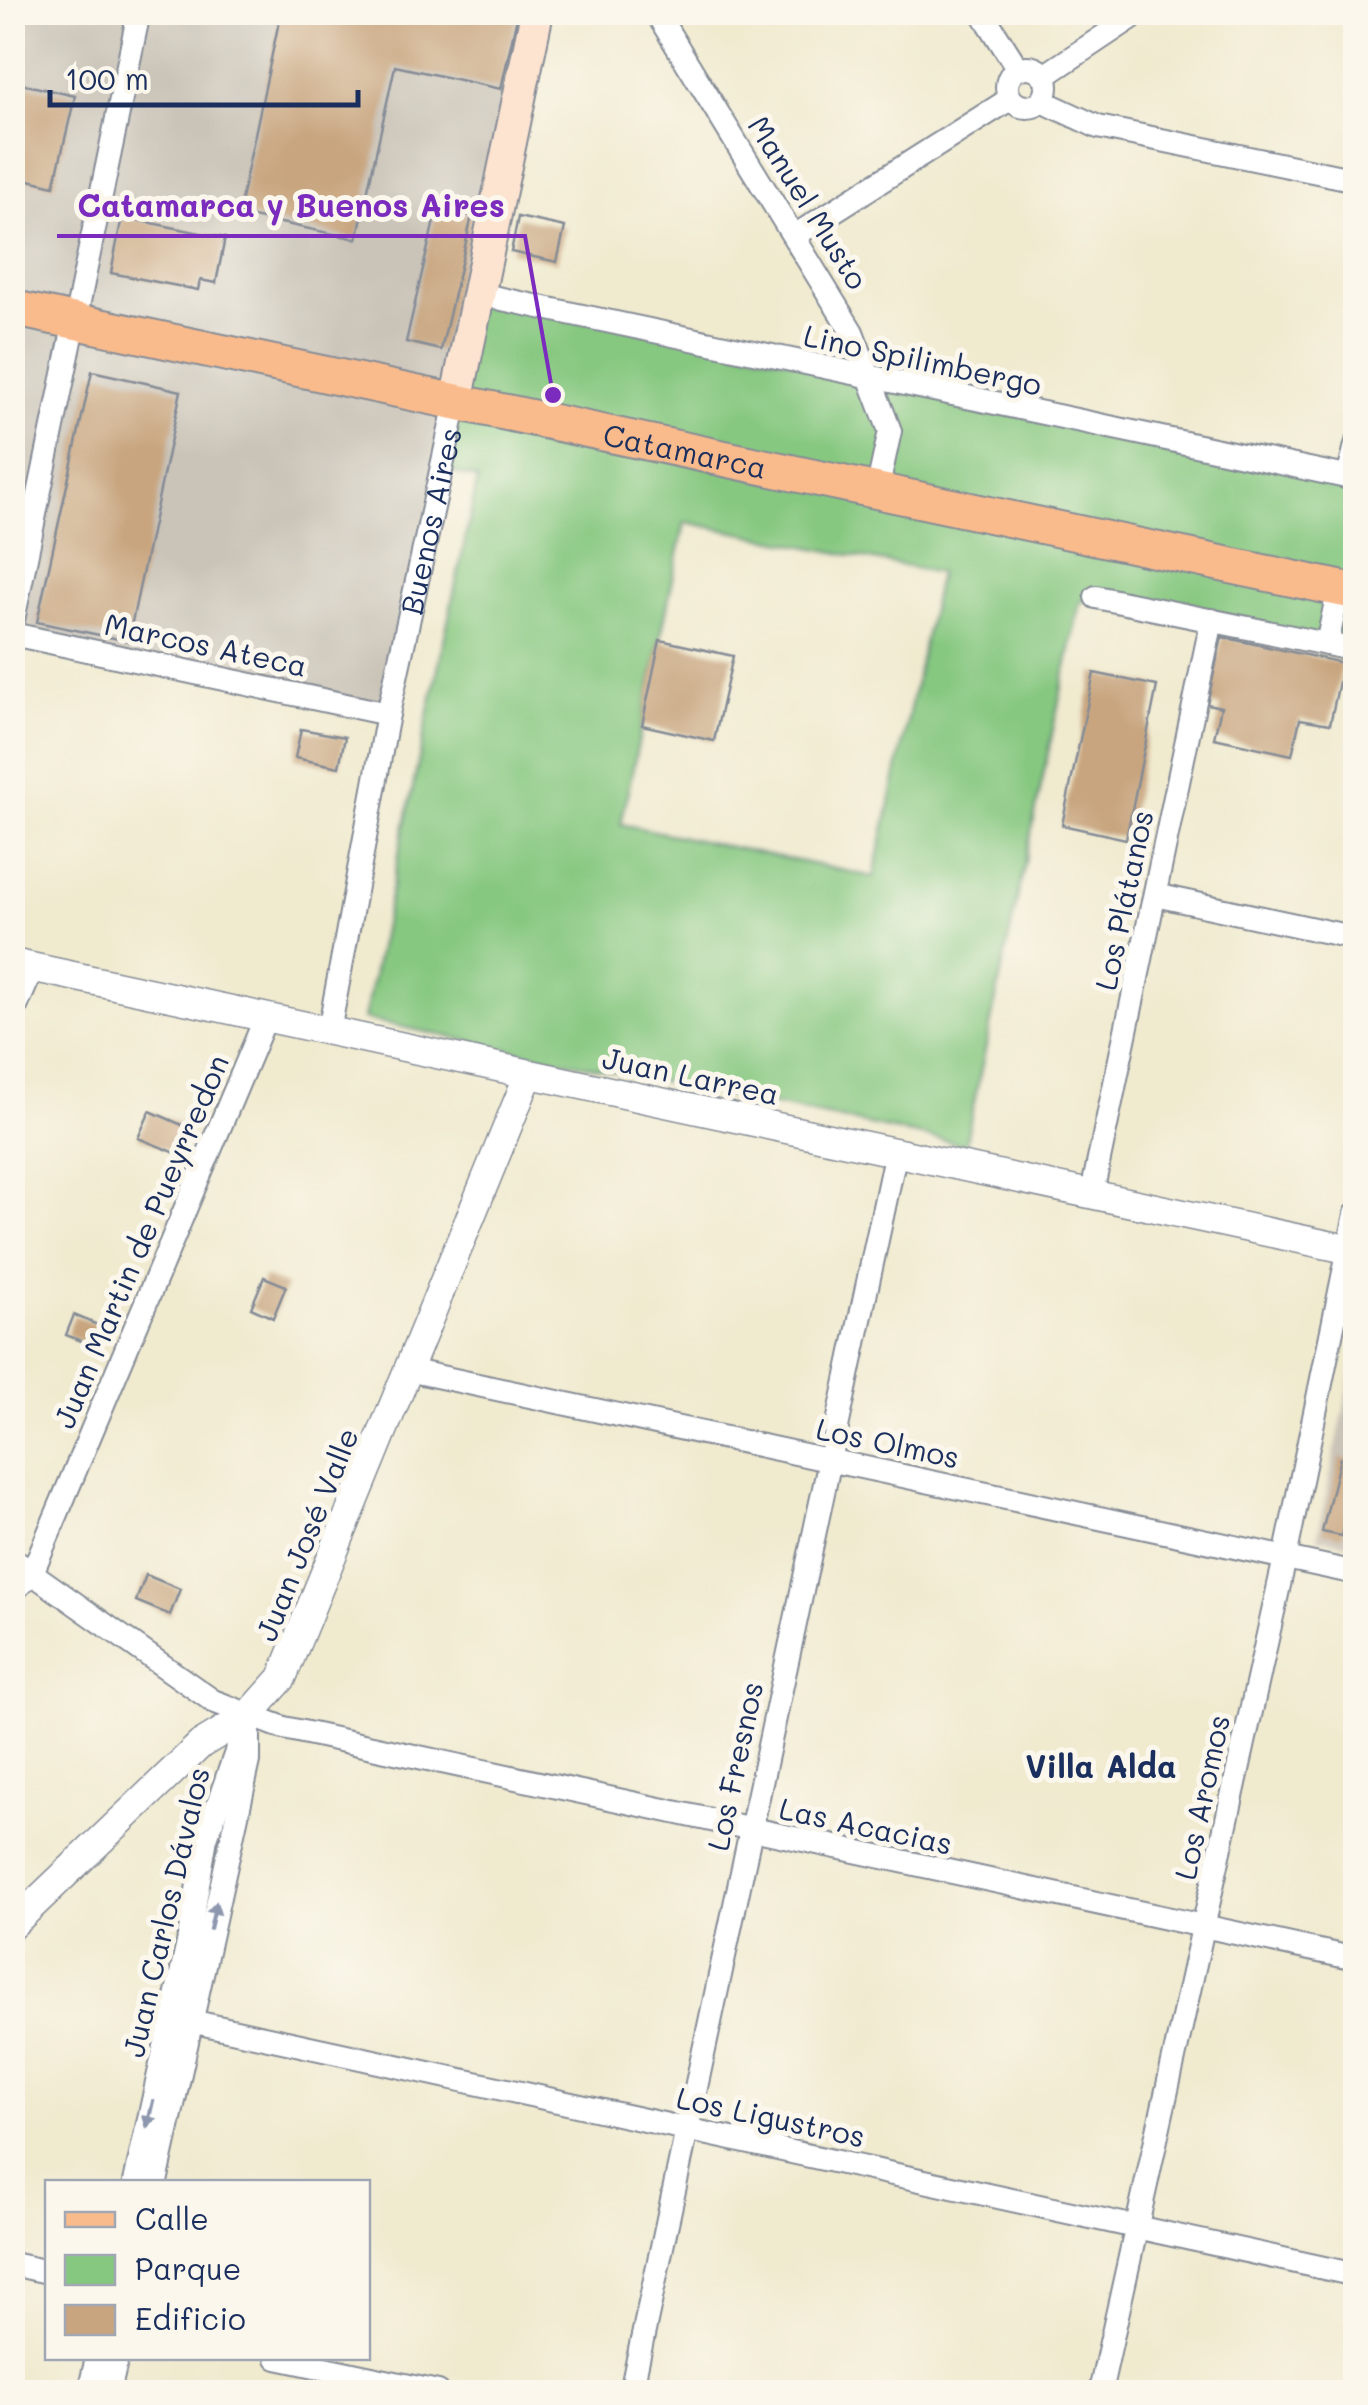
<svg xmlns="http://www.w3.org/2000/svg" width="1368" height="2405" viewBox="0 0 1368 2405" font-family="Mali,sans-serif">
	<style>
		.industrial { fill: #c9c3b8 }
		.green { fill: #86c880; stroke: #507c6f; stroke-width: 2.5; fill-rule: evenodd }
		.building { fill: #c8a57f }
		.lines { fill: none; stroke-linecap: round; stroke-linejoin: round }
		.minor-casing { stroke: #868c96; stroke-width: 26 }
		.tertiary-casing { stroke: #868c96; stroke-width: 31 }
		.secondary-casing { stroke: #868c96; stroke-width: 36 }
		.primary-casing { stroke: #868c96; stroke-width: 39 }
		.minor { stroke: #fff; stroke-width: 22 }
		.tertiary { stroke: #fff; stroke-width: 28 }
		.secondary { stroke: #fde4d1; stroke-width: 32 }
		.primary { stroke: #fabb8c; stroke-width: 35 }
		.oneway { fill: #8d97ae }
		.labels { text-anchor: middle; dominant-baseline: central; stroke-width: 10; stroke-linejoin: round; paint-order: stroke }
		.street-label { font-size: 30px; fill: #1b2f5e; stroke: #fbf7ec }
		.neighbourhood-label { font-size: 32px; font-weight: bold; fill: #1b2f5e; stroke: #fbf7ec }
		.leader { fill: none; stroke: #7b2cbf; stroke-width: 4 }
		.callout-dot { fill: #7b2cbf; stroke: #fbf7ec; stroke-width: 4 }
		.callout-label { font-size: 32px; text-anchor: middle; font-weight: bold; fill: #7b2cbf; stroke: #fbf7ec; stroke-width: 10; stroke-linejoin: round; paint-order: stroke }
	</style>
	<rect width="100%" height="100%" fill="#fbf7ec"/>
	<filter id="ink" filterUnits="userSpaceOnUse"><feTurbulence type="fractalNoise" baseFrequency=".01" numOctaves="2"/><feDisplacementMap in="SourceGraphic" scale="20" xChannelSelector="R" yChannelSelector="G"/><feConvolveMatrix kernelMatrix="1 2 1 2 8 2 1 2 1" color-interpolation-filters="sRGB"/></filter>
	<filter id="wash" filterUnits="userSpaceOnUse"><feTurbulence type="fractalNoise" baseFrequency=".0048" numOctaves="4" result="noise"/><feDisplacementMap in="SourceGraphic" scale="40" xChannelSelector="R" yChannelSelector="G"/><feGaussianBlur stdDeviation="2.25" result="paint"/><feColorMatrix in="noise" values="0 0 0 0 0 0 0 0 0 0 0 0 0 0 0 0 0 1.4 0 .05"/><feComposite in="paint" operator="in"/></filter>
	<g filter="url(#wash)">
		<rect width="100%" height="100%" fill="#f0eacf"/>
		<!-- industrial -->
		<g class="industrial">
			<polygon points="13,13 537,13 388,714 13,634"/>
			<polygon points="1355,1356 1355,1546 1317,1538"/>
		</g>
		<!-- green -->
		<path class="green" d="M478,294L1355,479V650L1097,597L1080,602L965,1145L364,1019L478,479L441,469ZM685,522L939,573L874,877L621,824Z"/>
		<g id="blocks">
			<!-- building -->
			<g class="building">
				<polygon points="281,12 518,12 501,89 395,66 357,239 238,214"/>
				<polygon points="13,82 75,96 54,186 12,176"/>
				<polygon points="437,208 472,216 441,350 406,342"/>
				<polygon points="122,217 225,238 216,283 200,280 198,290 111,273"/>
				<polygon points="518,217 565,227 557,262 511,252"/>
				<polygon points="92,371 181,391 128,641 37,622"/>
				<polygon points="1222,637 1343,663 1330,724 1300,719 1292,755 1214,738 1221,707 1207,704"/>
				<polygon points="660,640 733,656 714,741 642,725"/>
				<polygon points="1094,673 1157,686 1126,839 1062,825"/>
				<polygon points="301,729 345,737 339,767 295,758"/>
				<polygon points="150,1111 189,1128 178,1154 138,1138"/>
				<polygon points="264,1277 286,1286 273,1318 251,1308"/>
				<polygon points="74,1315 102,1327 94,1346 66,1335"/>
				<polygon points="1340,1458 1356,1462 1356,1501 1351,1500 1342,1536 1322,1532"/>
				<polygon points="146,1575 180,1589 170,1615 136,1601"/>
			</g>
		</g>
	</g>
	<g filter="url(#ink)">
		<use href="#blocks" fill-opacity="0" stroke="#868c96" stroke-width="2.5"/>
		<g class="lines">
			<!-- minor casing -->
			<g class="minor-casing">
				<g id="minor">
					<polyline points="656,12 852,332 890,431 877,491"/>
					<polyline points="982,12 1018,69"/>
					<circle cx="1027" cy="87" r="20"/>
					<polyline points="1044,76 1140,12"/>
					<polyline points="1042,101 1098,127 1356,180"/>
					<polyline points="796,235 1010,99"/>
					<polyline points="478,294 1356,479"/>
					<polyline points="1348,478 1356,445"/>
					<polyline points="1096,597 1356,650"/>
					<polyline points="12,625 139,12"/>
					<polyline points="12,634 388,714"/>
					<polyline points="1327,644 1339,588"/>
					<polyline points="1155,895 1356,938"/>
					<polyline points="12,1016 33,968"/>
					<path id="s1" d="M329,1031L388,714L456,402"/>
					<polyline points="1092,1193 1212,620"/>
					<polyline points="408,1370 1356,1573"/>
					<polyline points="12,1559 213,1701 284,1728 1356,1959"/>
					<polyline points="12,1592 32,1573 266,1017"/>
					<polyline points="172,2017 1356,2275"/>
					<polyline points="135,2182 188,1943 206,1838 249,1715"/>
					<polyline points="156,2182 249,1761 249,1728"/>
					<polyline points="12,2264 48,2272"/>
					<polyline points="277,2358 438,2392"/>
					<polyline points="89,2392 97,2358"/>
					<polyline points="109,2392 117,2358"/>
					<polyline points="631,2392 896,1151"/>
					<polyline points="1100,2392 1285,1558 1356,1214"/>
				</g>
			</g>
			<!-- tertiary casing -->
			<g class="tertiary-casing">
				<g id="tertiary">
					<polyline points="12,963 1356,1251"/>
					<polyline points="12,1925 201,1744 249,1715 282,1678 529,1074"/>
				</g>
			</g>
			<!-- secondary casing -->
			<g class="secondary-casing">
				<polyline id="secondary" points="456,402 537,12"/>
			</g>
			<!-- primary casing -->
			<g class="primary-casing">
				<g id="primary">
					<path id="s2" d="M12,308L1356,592"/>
				</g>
			</g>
			<!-- minor -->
			<use href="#minor" class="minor"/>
			<!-- tertiary -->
			<use href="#tertiary" class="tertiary"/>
			<!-- secondary -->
			<use href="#secondary" class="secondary"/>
			<!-- primary -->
			<use href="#primary" class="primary"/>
		</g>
		<!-- one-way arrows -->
		<defs><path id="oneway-solid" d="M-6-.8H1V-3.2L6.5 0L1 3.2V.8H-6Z" transform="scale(2.5)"/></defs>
		<g class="oneway">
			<use href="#oneway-solid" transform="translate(213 1916) rotate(-77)"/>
			<use href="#oneway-solid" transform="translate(150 2114) rotate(103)"/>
		</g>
	</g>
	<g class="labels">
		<!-- street labels -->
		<g class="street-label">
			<text transform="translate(809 202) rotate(58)">Manuel Musto</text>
			<text transform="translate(923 359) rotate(12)">Lino Spilimbergo</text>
			<text stroke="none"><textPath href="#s2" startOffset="688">Catamarca</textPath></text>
			<text stroke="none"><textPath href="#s1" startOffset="520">Buenos Aires</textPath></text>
			<text transform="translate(206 644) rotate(12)">Marcos Ateca</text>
			<text transform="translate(1123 900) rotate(-78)">Los Plátanos</text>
			<text transform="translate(691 1075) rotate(12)">Juan Larrea</text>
			<text transform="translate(140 1241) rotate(-67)">Juan Martin de Pueyrredon</text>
			<text transform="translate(888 1442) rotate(12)">Los Olmos</text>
			<text transform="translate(306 1534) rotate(-68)">Juan José Valle</text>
			<text transform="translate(734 1766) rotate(-78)">Los Fresnos</text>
			<text transform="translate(1201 1797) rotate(-78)">Los Aromos</text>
			<text transform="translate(866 1825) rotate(12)">Las Acacias</text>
			<text transform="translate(165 1912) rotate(-77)">Juan Carlos Dávalos</text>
			<text transform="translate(771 2116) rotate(12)">Los Ligustros</text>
		</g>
		<!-- neighbourhood labels -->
		<g class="neighbourhood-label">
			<text x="1101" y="1765">Villa Alda</text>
		</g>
	</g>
	<!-- callouts -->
	<path class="leader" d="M553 395L525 236H57"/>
	<circle class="callout-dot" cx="553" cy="395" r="10"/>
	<g class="callout-label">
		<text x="291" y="217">Catamarca y Buenos Aires</text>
	</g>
	<!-- margin -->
	<rect width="1368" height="2405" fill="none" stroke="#fbf7ec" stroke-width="50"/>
	<!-- legend -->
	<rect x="45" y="2180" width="325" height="180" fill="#fbf7ec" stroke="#a1a7b3" stroke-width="2.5"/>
	<rect x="65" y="2212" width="50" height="15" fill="#fabb8c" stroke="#a1a7b3" stroke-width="2.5"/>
	<text x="135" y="2230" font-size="30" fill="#1b2f5e">Calle</text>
	<rect x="65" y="2255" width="50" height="30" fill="#86c880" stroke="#a1a7b3" stroke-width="2.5"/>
	<text x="135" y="2280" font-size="30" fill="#1b2f5e">Parque</text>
	<rect x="65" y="2305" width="50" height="30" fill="#c8a57f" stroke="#a1a7b3" stroke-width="2.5"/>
	<text x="135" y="2330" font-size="30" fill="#1b2f5e">Edificio</text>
	<!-- scale -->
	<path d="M50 90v15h308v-15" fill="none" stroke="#1b2f5e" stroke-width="5"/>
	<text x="65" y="90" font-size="30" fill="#1b2f5e" stroke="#fbf7ec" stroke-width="8" paint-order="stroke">100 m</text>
</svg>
